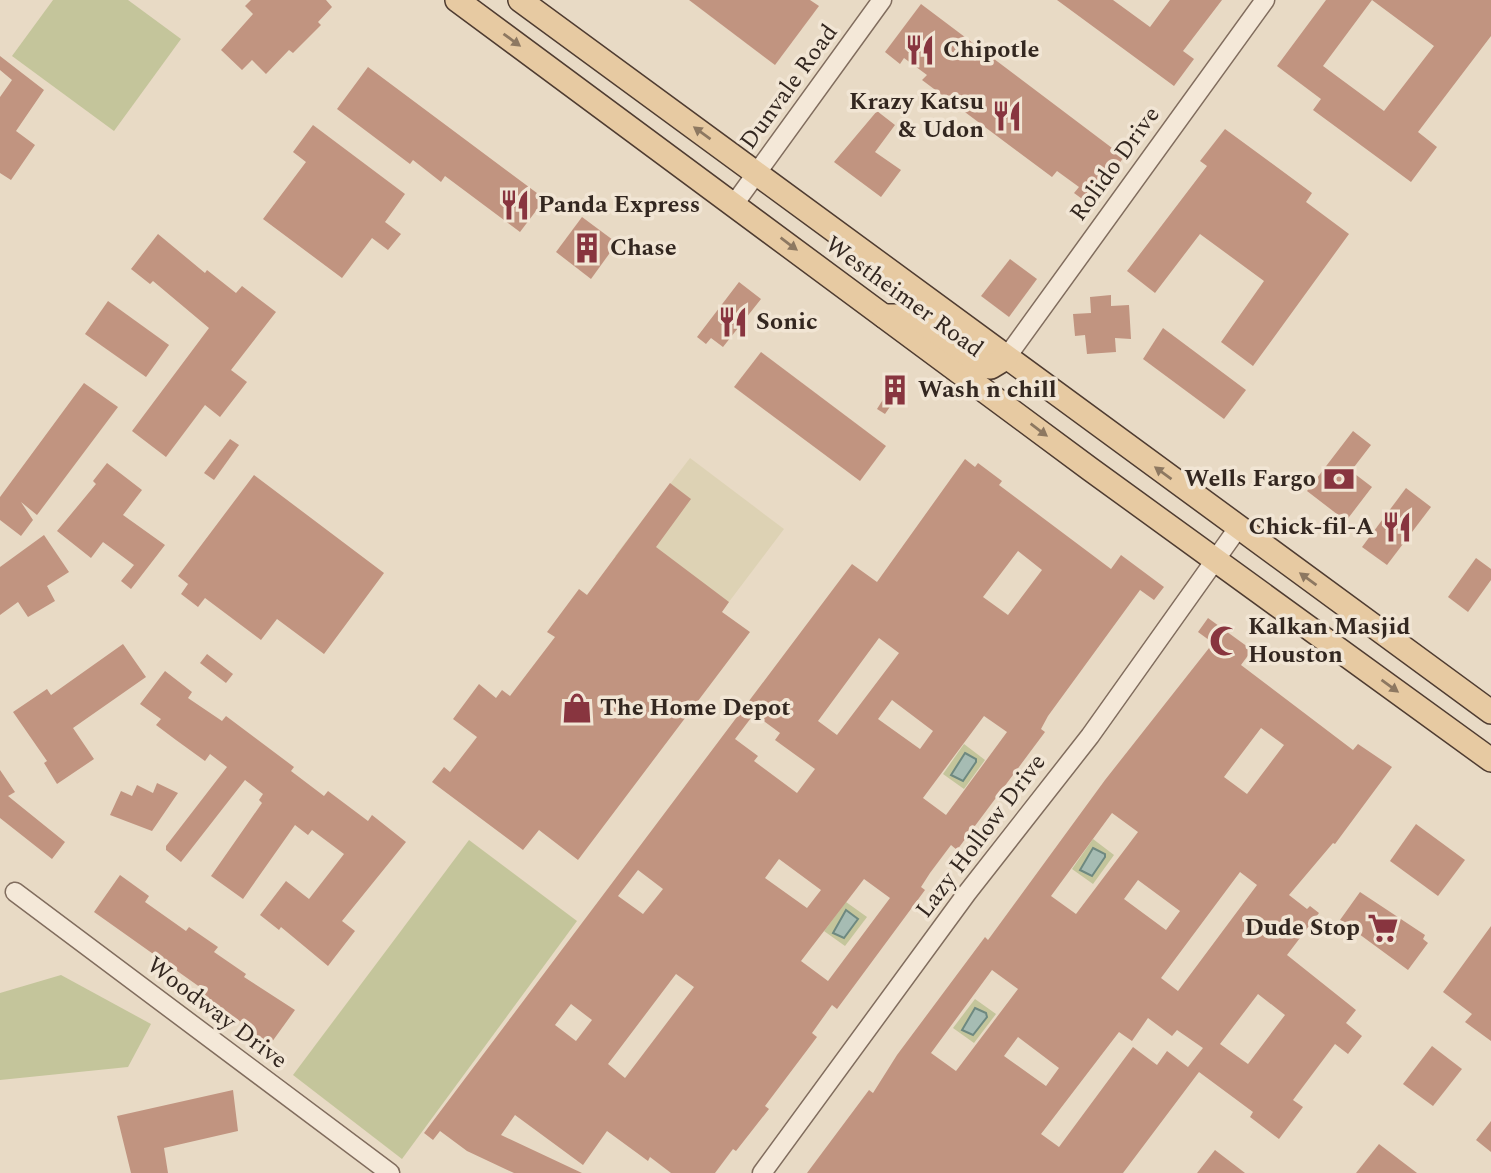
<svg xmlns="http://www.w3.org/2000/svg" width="1491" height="1173" viewBox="0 0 1491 1173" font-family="Spectral,serif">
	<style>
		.farmland { fill: #ddd2b4 }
		.green { fill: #c4c59b }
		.water { fill: #a6bcb3; stroke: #6e8980; stroke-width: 2 }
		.building { fill: #c19480; fill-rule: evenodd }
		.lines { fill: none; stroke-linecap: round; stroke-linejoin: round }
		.minor-casing { stroke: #816d5e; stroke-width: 21 }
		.major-casing { stroke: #4f3c31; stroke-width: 26 }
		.minor { stroke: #f4e8d8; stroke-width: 18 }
		.major { stroke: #e7caa2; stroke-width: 23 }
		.oneway { fill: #8d7861 }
		.labels { text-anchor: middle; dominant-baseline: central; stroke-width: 7; stroke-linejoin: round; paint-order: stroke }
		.poi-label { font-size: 24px; font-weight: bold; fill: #332720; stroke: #f1e5d4; text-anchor: start }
		.street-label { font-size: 24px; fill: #332720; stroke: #f1e5d4 }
	</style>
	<rect width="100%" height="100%" fill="#e8dac5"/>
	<!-- farmland -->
	<polygon class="farmland" points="690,458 784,529 710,627 615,556"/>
	<!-- green -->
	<g class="green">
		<polygon points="53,0 128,0 181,39 114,131 12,56"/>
		<polygon points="964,744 985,760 964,789 943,774"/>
		<polygon points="1093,839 1114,855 1093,884 1072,869"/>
		<polygon points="469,840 577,921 402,1159 293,1075"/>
		<polygon points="846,902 867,917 845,946 824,931"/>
		<polygon points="61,975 151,1024 128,1067 0,1080 0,993"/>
		<polygon points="975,999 996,1014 974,1043 953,1028"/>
	</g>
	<!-- water -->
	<g class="water">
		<polygon points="965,753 976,759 976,762 963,781 951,775"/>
		<polygon points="1093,848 1105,854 1105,857 1092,876 1080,870"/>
		<polygon points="846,910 858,919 844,938 833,933"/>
		<polygon points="975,1008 986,1013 987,1017 973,1035 962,1030"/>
	</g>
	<!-- building -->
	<g class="building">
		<polygon points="251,0 326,0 332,7 318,22 321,25 293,53 289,50 266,74 252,60 242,70 221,50 253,14 245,6"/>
		<polygon points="689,0 810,0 819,6 775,65"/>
		<polygon points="1057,0 1113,0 1150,27 1170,0 1222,0 1183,51 1194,59 1174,86"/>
		<polygon points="1326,0 1372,0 1323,66 1384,111 1434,46 1372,0 1491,0 1491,36 1418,132 1437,147 1411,182 1313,110 1321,99 1277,66"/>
		<polygon points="921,4 1124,157 1089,204 1074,193 1079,187 1057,171 1052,177 922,80 927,75 904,58 900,64 885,52"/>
		<polygon points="0,56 44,90 16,131 35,145 11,180 0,173 0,97 12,80 0,70"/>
		<polygon points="368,67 545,199 520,232 445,176 441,182 413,160 410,164 337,109"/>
		<polygon points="877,111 895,125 875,152 901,170 881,197 834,162"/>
		<polygon points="313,125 405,194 385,222 401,234 388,250 372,238 342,278 263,219 306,162 293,152"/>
		<polygon points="1225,129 1312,193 1306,202 1349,234 1253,366 1221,342 1264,281 1200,234 1155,293 1127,271 1207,166 1200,161"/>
		<polygon points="582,217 617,243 591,279 556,252"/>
		<polygon points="158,234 205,273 207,270 236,293 242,286 276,312 231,370 247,382 220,417 205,405 166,457 132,431 209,328 153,281 150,284 131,269"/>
		<polygon points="1010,259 1037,279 1009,317 981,296"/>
		<polygon points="739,282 761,299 723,347 711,338 706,344 697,337"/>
		<polygon points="1111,295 1111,306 1129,305 1131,339 1115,338 1116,352 1087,354 1085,335 1075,336 1073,314 1091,313 1090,297"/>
		<polygon points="108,301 169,345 146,377 85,334"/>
		<polygon points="1163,328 1246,390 1224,419 1143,359"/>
		<polygon points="761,352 886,446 860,481 734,387"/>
		<polygon points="894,382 903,388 885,414 877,409"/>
		<polygon points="84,383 118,407 37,515 21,502 33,520 21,536 0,520 0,497"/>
		<polygon points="1353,431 1371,445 1351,471 1372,487 1346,521 1307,491"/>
		<polygon points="230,439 239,445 214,480 204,473"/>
		<path d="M965,459L975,467L978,463L1002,481L999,485L1111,569L1121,555L1164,587L1154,600L1140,590L1048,716L1041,729L1045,732L957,850L951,845L930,873L921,887L925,890L837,1009L832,1005L812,1033L817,1037L765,1106L769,1109L736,1151L733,1149L715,1173H671L650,1157L648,1161L607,1131L583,1165L515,1115L501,1135L582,1173H514L467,1151L440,1131L433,1140L424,1133L852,564L877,582ZM1018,551L1042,570L1008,615L983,597ZM879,638L899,653L837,735L818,721ZM892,700L933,731L920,749L878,719ZM754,714L780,733L775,740L815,769L797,793L754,761L758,756L735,739ZM984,716L1007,732L946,815L923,798ZM779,859L821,890L807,908L765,878ZM638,870L663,889L643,914L618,896ZM864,879L890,898L828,981L801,961ZM676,974L694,987L625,1078L608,1064ZM571,1004L592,1020L576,1041L555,1025Z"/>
		<polygon points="107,463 142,490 123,515 165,545 131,589 121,581 134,565 103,542 91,558 57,531 96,484 93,481"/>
		<polygon points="254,475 384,573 324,654 277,619 261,640 205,598 198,607 181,594 188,584 178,576"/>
		<polygon points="670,483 691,499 656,547 729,602 722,612 750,632 578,860 539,830 523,850 432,782 444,767 450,772 477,737 453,719 479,684 496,698 502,690 510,696 555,637 547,632 579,589 587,595"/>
		<polygon points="1406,488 1431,507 1387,565 1362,547"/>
		<polygon points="44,535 69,572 47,586 55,601 28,617 18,602 0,615 0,567"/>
		<polygon points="1476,558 1491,569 1491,580 1468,612 1448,597"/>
		<path d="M1208,618L1252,650L1241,665L1353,750L1358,744L1392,767L1335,844L1333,843L1289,895L1307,909L1310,906L1319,913L1287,955L1356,1010L1346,1023L1362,1036L1348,1054L1335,1044L1293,1100L1303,1107L1279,1139L1250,1117L1253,1112L1199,1072L1123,1173H807L869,1090L873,1093L897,1055L985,937L988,940L1105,780L1213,643L1198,632ZM1261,728L1284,745L1247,794L1224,777ZM1112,813L1138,832L1076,914L1051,896ZM1240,872L1257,885L1178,991L1161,978ZM1138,880L1180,911L1166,930L1124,899ZM992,970L1018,989L956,1071L931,1053ZM1258,994L1285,1015L1248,1064L1220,1044ZM1148,1018L1172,1036L1177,1030L1203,1048L1188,1067L1167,1051L1157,1065L1133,1047L1059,1147L1041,1134L1119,1032L1132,1041ZM1018,1037L1059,1068L1046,1086L1004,1056Z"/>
		<polygon points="123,644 146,677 73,728 94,759 57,784 44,763 47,761 13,712 47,689 51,695"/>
		<polygon points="207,654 233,674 226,683 200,663"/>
		<polygon points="165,671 192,692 188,698 222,721 226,716 294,767 291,771 324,796 328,791 368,821 372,815 406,842 342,921 355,931 328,966 281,927 279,930 260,915 286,881 309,899 344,854 312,830 308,835 295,825 243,899 211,876 262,803 259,800 263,794 245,780 181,862 166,850 166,846 227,767 210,754 205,761 176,740 156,725 161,719 140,704"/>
		<polygon points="0,770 15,792 8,796 65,842 52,859 0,818"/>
		<polygon points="157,783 178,793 152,831 110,815 121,791 132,796 137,785 153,793"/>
		<polygon points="1416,824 1465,860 1438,896 1390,861"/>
		<polygon points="120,875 149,896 145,902 186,931 189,927 218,947 214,952 246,974 244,977 295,1010 269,1046 250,1032 252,1029 201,996 204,990 94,912"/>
		<polygon points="1360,892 1425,935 1423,939 1428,943 1408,970 1340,920"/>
		<polygon points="1491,926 1491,1041 1465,1022 1472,1014 1443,992"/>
		<polygon points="1432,1046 1462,1069 1433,1106 1403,1084"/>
		<polygon points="233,1090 238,1131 164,1148 168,1173 131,1173 117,1116"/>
		<polygon points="1491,1121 1491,1152 1476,1140"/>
		<polygon points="1379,1144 1417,1173 1356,1173"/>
		<polygon points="1215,1150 1245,1173 1197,1173"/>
	</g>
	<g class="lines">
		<!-- minor casing -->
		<g class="minor-casing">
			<g id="minor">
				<polyline points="735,203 882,0"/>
				<polyline points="1006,358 1265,0"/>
				<polyline points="15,892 390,1173"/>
				<polyline points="762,1173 967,893 1090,736 1238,528"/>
			</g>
		</g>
		<!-- major casing -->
		<g class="major-casing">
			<g id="major">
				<polyline points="457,0 1090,469 1491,760"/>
				<polyline points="520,0 1491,712"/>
				<polyline points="884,316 914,316 984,366 991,367 1006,358"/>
			</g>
		</g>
		<!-- minor -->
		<use href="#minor" class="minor"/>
		<!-- major -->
		<use href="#major" class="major"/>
	</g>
	<!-- one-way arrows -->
	<defs><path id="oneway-solid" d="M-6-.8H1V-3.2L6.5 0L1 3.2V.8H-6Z" transform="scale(1.75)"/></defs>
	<g class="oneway">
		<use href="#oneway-solid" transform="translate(512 40) rotate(36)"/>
		<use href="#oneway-solid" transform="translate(702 133) rotate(-144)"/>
		<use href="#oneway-solid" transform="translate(789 244) rotate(37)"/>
		<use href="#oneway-solid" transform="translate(1039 430) rotate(37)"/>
		<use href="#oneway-solid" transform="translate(1163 473) rotate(-144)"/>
		<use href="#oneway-solid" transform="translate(1308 579) rotate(-144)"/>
		<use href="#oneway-solid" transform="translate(1390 686) rotate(36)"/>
	</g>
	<!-- icons -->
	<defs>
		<g id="restaurant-bare" transform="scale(2.415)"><path d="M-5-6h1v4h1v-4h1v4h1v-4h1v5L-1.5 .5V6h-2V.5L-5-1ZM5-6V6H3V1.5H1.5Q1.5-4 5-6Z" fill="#88353f" stroke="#f1e5d4" stroke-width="2.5" paint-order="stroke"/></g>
		<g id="building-bare" transform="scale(2.415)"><path d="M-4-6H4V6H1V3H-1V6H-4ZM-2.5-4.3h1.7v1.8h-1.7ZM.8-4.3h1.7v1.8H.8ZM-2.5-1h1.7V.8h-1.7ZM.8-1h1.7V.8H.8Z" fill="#88353f" stroke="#f1e5d4" stroke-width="2.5" paint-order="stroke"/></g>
		<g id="bank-bare" transform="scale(2.415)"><path d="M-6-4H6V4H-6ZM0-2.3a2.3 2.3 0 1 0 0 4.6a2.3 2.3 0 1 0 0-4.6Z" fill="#88353f" stroke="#f1e5d4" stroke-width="2.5" paint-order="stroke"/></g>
		<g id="mosque-bare" transform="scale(2.415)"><path d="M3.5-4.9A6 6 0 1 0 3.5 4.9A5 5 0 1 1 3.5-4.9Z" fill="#88353f" stroke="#f1e5d4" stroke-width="2.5" paint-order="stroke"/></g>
		<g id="shop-bare" transform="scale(2.415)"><path d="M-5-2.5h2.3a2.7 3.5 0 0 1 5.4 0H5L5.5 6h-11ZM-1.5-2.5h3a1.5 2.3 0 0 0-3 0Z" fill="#88353f" stroke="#f1e5d4" stroke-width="2.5" paint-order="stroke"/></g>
		<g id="supermarket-bare" transform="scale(2.415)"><path d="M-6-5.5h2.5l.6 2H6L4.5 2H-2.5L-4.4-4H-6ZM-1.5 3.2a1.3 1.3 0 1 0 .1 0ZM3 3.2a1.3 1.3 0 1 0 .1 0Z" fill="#88353f" stroke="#f1e5d4" stroke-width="2.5" paint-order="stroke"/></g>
	</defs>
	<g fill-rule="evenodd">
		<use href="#restaurant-bare" x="920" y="50"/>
		<use href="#restaurant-bare" x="1007" y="116"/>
		<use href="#restaurant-bare" x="515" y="205"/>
		<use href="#building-bare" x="587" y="248"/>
		<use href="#restaurant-bare" x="733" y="322"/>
		<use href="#building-bare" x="895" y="390"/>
		<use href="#bank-bare" x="1339" y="479"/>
		<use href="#restaurant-bare" x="1397" y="527"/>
		<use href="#mosque-bare" x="1225" y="641"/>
		<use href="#shop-bare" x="577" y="708"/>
		<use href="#supermarket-bare" x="1383" y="928"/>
	</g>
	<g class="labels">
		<!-- poi labels -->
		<g class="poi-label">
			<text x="943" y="50">Chipotle</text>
			<text x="984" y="102" text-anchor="end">Krazy Katsu<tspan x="984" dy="28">&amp; Udon</tspan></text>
			<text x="538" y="205">Panda Express</text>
			<text x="610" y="248">Chase</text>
			<text x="756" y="322">Sonic</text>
			<text x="918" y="390">Wash n chill</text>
			<text x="1316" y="479" text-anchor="end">Wells Fargo</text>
			<text x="1374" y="527" text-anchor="end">Chick-fil-A</text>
			<text x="1248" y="627">Kalkan Masjid<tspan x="1248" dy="28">Houston</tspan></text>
			<text x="600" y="708">The Home Depot</text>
			<text x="1360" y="928" text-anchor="end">Dude Stop</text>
		</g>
		<!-- street labels -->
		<g class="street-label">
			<text transform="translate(789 87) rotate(-54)">Dunvale Road</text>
			<text transform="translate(1115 164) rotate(-54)">Rolido Drive</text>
			<text transform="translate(904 297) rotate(36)">Westheimer Road</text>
			<text transform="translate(981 836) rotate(-53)">Lazy Hollow Drive</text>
			<text transform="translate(217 1013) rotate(37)">Woodway Drive</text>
		</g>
	</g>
</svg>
